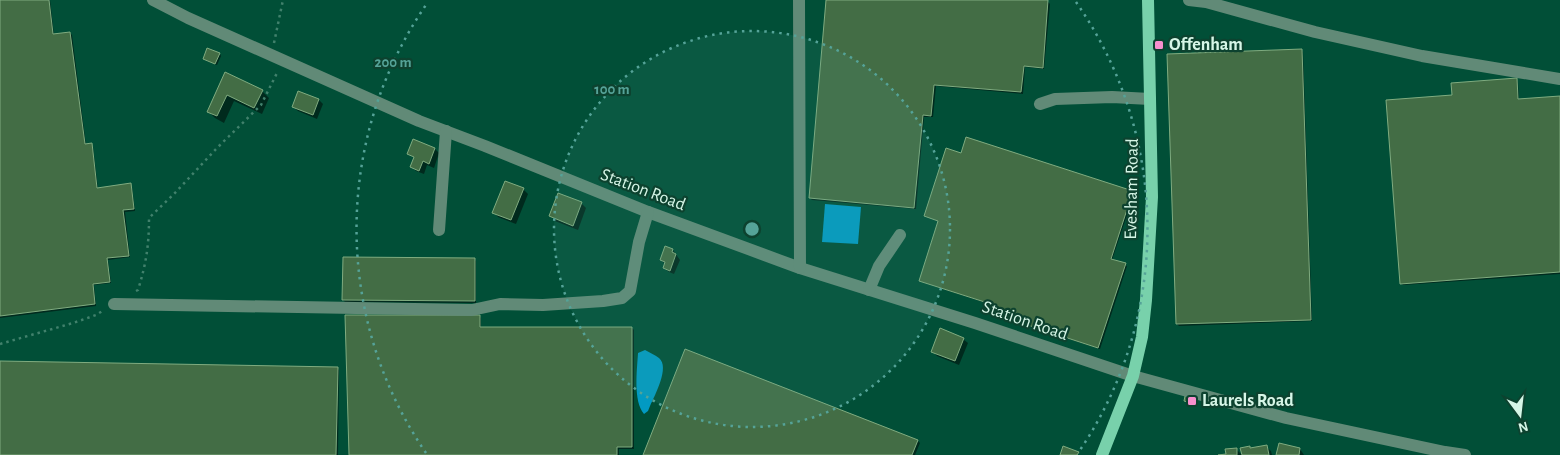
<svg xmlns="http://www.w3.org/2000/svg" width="1560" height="455" viewBox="0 0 1560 455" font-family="'Alegreya Sans',sans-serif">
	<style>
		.water { fill: #029ac2 }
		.shadow { fill: #0007 }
		.building { fill: #436d45; stroke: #80ac80 }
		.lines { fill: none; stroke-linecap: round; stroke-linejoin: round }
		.path { stroke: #41816c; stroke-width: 2.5; stroke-dasharray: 2.5 4; stroke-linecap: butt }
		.minor { stroke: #618a77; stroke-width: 12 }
		.major { stroke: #78d1ab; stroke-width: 12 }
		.ring { fill: none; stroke: #55a398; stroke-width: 2.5; stroke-dasharray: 2.5 5 }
		.poi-dot { fill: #f790cd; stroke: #0d422f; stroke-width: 2 }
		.labels { text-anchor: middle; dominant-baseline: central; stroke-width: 4.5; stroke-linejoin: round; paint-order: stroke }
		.poi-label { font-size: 18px; font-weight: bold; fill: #d6f6e7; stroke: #0d422f; text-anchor: start }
		.street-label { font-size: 18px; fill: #d6f6e7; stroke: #0d422f }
		.centre { fill: #55a398; stroke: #0d422f; stroke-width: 2.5 }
		.ring-label { font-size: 15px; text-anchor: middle; font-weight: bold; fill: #55a398; stroke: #0d422f; stroke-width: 4.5; stroke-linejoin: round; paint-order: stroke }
	</style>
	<rect width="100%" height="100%" fill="#014f37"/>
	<!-- water -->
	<g class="water">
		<polygon points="825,204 861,207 858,244 822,242"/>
		<path d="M645,350C649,352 655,355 659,358C670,367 655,395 650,406L648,411L644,414C633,401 637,370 638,353Z"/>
	</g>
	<!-- shadow -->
	<g class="shadow">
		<polygon points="0,0 50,0 54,35 70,33 72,35 86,145 91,145 93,147 98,189 130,185 132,187 135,211 125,212 130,257 108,260 111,283 94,285 96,306 0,318"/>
		<polygon points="828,0 1030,0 1048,2 1050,4 1044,69 1025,67 1023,94 936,86 933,117 924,117 916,209 812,200 810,198"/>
		<polygon points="1301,50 1303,52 1312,321 1179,326 1177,324"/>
		<polygon points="220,54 221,56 217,65 204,59"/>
		<polygon points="226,74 262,91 269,98 262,114 234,101 224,123 215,118 208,111"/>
		<polygon points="1516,80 1518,82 1519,100 1560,97 1560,274 1403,285 1401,283 1453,96"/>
		<polygon points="319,100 323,104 317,119 298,111 293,107"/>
		<polygon points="435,149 439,153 434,168 427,165 424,174 416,171 412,167 415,159 409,154"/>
		<polygon points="962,154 1132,192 1134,194 1112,260 1127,266 1100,349 995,315 993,313 995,306 922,282 920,280 940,222 925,216"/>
		<polygon points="523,189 528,194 516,224 498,217 494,212"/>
		<polygon points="559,195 581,203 586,208 578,230 555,221 551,216"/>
		<polygon points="673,250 680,260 674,274 669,272 664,268 665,264 661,260"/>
		<polygon points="474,259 476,261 476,303 345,302 343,300"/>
		<polygon points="479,316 481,318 481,329 632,328 634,330 634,449 619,449 619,455 351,455"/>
		<polygon points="963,339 968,343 959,365 937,356 933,352"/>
		<polygon points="686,350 918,441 920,443 915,455 645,455"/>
		<polygon points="0,362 337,368 339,370 338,455 0,455"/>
		<polygon points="1250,447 1252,450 1266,447 1271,451 1272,455 1243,455"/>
		<polygon points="1236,449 1242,455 1227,455"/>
		<polygon points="1300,449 1304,455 1278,455"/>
	</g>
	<!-- building -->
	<g class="building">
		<polygon points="0,0 49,0 53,34 70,32 85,144 92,143 97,188 131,183 134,209 123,210 129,256 107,258 110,282 93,284 95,304 0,316"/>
		<polygon points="826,0 1048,0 1043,68 1024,66 1021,92 934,85 931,116 923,115 914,208 809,198"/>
		<polygon points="207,48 220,53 215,64 203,59"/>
		<polygon points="1302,49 1311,320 1176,324 1167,54"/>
		<polygon points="225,72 263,90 254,108 227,95 217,116 207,112"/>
		<polygon points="1517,78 1518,99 1560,96 1560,272 1400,284 1386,100 1452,95 1451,83"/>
		<polygon points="298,91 319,99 313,115 292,107"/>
		<polygon points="966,137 1133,191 1111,259 1126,263 1098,348 991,313 994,305 919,281 938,221 924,216 946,148 961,153"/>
		<polygon points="413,139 435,148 429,164 423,161 419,171 410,167 414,157 407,154"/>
		<polygon points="505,181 524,188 511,220 492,213"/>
		<polygon points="558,193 582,202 573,226 549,216"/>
		<polygon points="665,246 673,249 672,252 676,254 670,271 663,268 665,262 660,260"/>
		<polygon points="343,257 475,258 475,301 342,300"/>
		<polygon points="345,315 480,315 480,327 632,327 632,447 617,447 617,455 349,455"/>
		<polygon points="940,328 964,338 955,361 931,352"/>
		<polygon points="685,349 918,440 912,455 643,455"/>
		<polygon points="0,361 338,367 336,455 0,455"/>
		<polygon points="1185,396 1192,398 1191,403 1184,401"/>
		<polygon points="1279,443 1300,448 1299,455 1276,455"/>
		<polygon points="1267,445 1269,455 1242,455 1240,448 1250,446 1250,448"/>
		<polygon points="1063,446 1079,452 1077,455 1060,455"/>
		<polygon points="1237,448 1237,455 1218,455 1226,454 1225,449"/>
	</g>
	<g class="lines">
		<!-- path -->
		<g class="path">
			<polyline points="274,43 283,0"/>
			<path d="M136,291L138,290C146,264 149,246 149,218L174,194L217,148L261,105L278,71"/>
			<polyline points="0,344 73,323 96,315 104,310"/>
		</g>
		<!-- minor -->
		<g class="minor">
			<polyline points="153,0 188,18 419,121 485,146 648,212 800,268 975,323 1133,376 1286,418 1445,452 1465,455"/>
			<polyline points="799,0 800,268"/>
			<polyline points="1189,0 1206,2 1315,32 1422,56 1560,79"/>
			<polyline points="1040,104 1055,99 1112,97 1150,99"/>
			<polyline points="439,230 446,131"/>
			<polyline points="869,290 879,266 900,235"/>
			<polyline points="114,304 472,310 500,304 543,305 603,301 622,298 630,291 639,242 648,212"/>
		</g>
		<!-- major -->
		<polyline class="major" points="1102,455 1133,376 1142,337 1146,300 1152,197 1148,0"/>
	</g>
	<!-- distance rings -->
	<circle cx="752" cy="229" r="198" fill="#55a398" fill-opacity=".12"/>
	<g class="ring">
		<circle cx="752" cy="229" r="198"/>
		<path d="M426 453A396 396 0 0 1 428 2M1076 2A396 396 0 0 1 1078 453"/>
	</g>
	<!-- markers -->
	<g class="poi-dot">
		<rect x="1154" y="40" width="10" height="10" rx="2.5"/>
		<rect x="1187" y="396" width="10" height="10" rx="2.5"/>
	</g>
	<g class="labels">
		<!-- poi labels -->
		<g class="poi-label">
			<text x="1169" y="45">Offenham</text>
			<text x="1202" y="401">Laurels Road</text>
		</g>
		<!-- street labels -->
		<g class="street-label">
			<text transform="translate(1132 189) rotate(-89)">Evesham Road</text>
			<text transform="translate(643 190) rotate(21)">Station Road</text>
			<text transform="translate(1025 321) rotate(19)">Station Road</text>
		</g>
	</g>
	<circle cx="752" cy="229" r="8" class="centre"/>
	<g class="ring-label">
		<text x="393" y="67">200 m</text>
		<text x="612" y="94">100 m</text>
	</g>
	<!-- north arrow -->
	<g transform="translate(1520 415) rotate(165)" stroke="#0d422f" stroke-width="4" paint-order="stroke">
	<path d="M0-4L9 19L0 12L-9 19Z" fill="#d6f6e7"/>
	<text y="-8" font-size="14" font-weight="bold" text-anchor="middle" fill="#d6f6e7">N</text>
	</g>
</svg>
